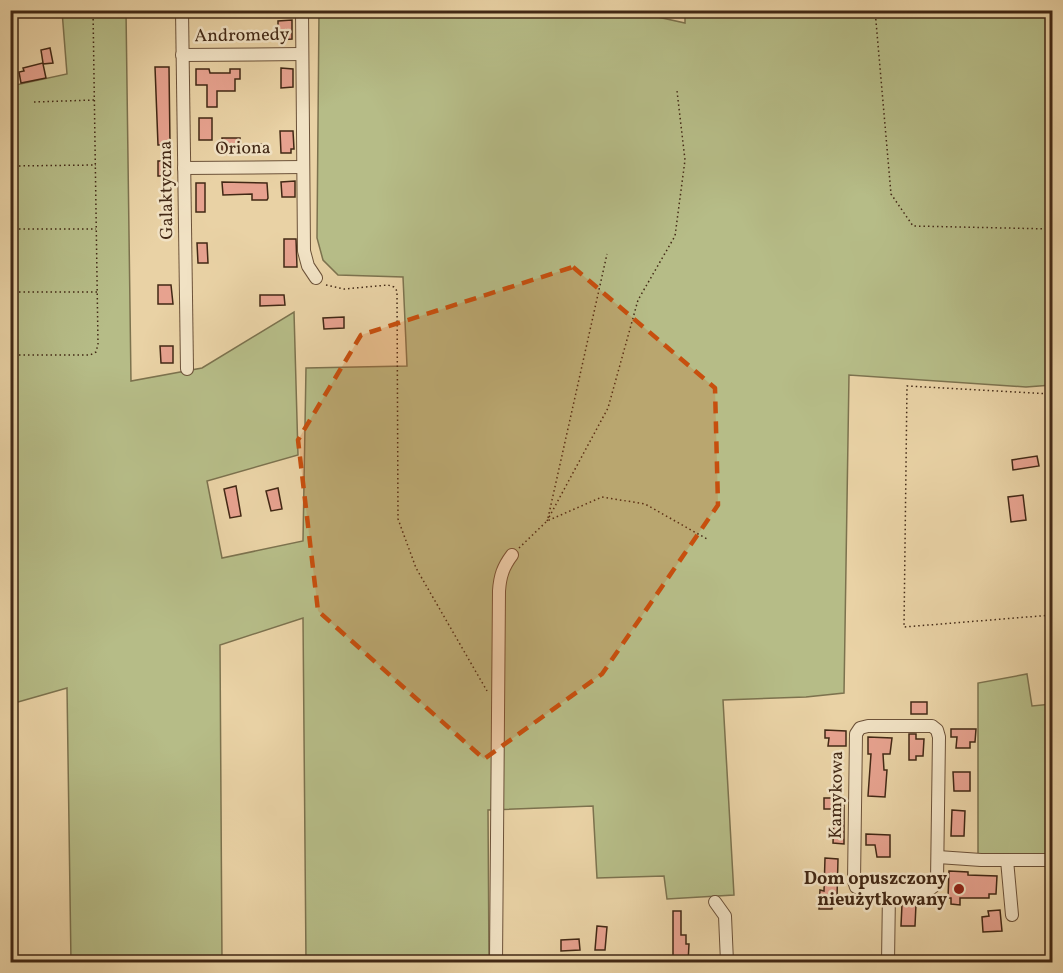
<svg xmlns="http://www.w3.org/2000/svg" width="1063" height="973" viewBox="0 0 1063 973" font-family="Vollkorn,serif">
	<style>
		.green { fill: #b6bc87; stroke: #7c724e; stroke-width: 1.5 }
		.building { fill: #e7a28f; stroke: #422815; stroke-width: 1.5 }
		.lines { fill: none; stroke-linecap: round; stroke-linejoin: round }
		.minor-casing { stroke: #6c5239; stroke-width: 14 }
		.path { stroke: #422815; stroke-width: 1.5; stroke-dasharray: 1.5 3; stroke-linecap: butt }
		.minor { stroke: #f1e2c4; stroke-width: 12 }
		.marked { fill: #c74f0e; fill-opacity: 0.2; stroke: #c74f0e; stroke-width: 4.5; stroke-dasharray: 12 8; stroke-linejoin: round }
		.poi-dot { fill: #8f2418; stroke: #f1e2c4; stroke-width: 2 }
		.labels { text-anchor: middle; dominant-baseline: central; stroke-width: 5; stroke-linejoin: round; paint-order: stroke }
		.street-label { font-size: 18px; fill: #422815; stroke: #f1e2c4 }
		.poi-label { font-size: 18px; font-weight: bold; fill: #422815; stroke: #f1e2c4; text-anchor: end }
	</style>
	<rect width="100%" height="100%" fill="#e9d2a5"/>
	<filter id="stains"><feTurbulence type="fractalNoise" baseFrequency=".00333" numOctaves="4"/><feColorMatrix values="0 0 0 0 .2 0 0 0 0 .09 0 0 0 0 .02 0 0 0 .5 -.17"/></filter>
	<radialGradient id="worn" r=".72"><stop offset=".6" stop-color="#630" stop-opacity="0"/><stop offset="1" stop-color="#630" stop-opacity=".3"/></radialGradient>
	<!-- green -->
	<g class="green">
		<polygon points="626,10 685,23 685,10 1052,11 1052,385 1026,387 849,375 844,693 806,697 723,700 734,895 667,899 664,876 597,878 593,806 488,810 489,962 306,962 303,618 220,645 222,962 71,962 67,688 11,704 11,86 67,74 62,11 126,11 131,381 202,368 294,312 298,455 207,481 222,558 303,541 306,368 407,366 403,277 338,275 323,260 317,238 319,11"/>
		<polygon points="1027,674 1032,706 1052,704 1052,855 978,855 978,683"/>
	</g>
	<!-- building -->
	<g class="building">
		<polygon points="292,20 292,39 278,40 278,21"/>
		<polygon points="50,48 53,63 43,64 46,78 21,83 19,72 24,71 23,68 43,63 41,50"/>
		<polygon points="155,67 169,67 170,145 158,145"/>
		<polygon points="281,68 293,69 293,87 281,88"/>
		<polygon points="196,69 209,69 210,73 230,73 230,69 240,69 240,79 235,79 235,91 217,91 217,107 207,107 207,85 196,85"/>
		<rect x="199" y="118" width="13" height="22"/>
		<polygon points="280,131 293,131 294,149 291,149 291,153 281,153"/>
		<polygon points="222,138 240,138 240,145 266,144 266,154 222,154"/>
		<polygon points="158,161 171,161 170,176 158,176"/>
		<polygon points="295,181 295,197 282,197 281,182"/>
		<polygon points="222,182 267,183 268,198 267,200 252,200 252,194 223,195"/>
		<rect x="196" y="183" width="9" height="29"/>
		<polygon points="284,239 296,239 297,267 284,267"/>
		<polygon points="197,243 207,243 208,263 198,263"/>
		<polygon points="158,285 171,285 173,304 158,304"/>
		<polygon points="260,295 284,295 285,305 260,306"/>
		<polygon points="344,317 344,328 324,329 323,318"/>
		<polygon points="160,346 173,346 173,363 161,363"/>
		<polygon points="1037,456 1039,466 1013,470 1012,460"/>
		<polygon points="236,486 241,516 230,518 224,489"/>
		<polygon points="278,488 282,509 271,511 266,491"/>
		<polygon points="1023,495 1026,520 1011,522 1008,497"/>
		<rect x="911" y="702" width="16" height="12"/>
		<polygon points="951,729 976,729 975,742 970,742 970,748 956,748 957,737 951,737"/>
		<polygon points="825,730 846,731 846,746 828,746 829,738 825,738"/>
		<polygon points="909,734 916,734 916,739 924,739 923,756 916,756 916,760 909,760"/>
		<polygon points="868,737 892,738 890,754 883,754 884,770 887,770 885,797 868,796 871,754 868,754"/>
		<polygon points="953,772 970,772 970,791 954,791"/>
		<polygon points="824,798 844,798 844,844 833,843 834,816 832,816 832,809 824,809"/>
		<polygon points="952,810 965,811 964,836 951,836"/>
		<polygon points="866,834 890,835 890,857 877,857 875,845 866,845"/>
		<polygon points="825,858 838,859 837,898 832,897 832,909 819,909 820,890 824,891"/>
		<polygon points="949,871 968,872 968,875 997,876 996,894 989,894 989,898 960,898 960,905 951,904 951,898 948,898"/>
		<polygon points="902,904 916,904 915,926 901,926"/>
		<polygon points="1000,910 1002,931 983,932 982,917 989,916 988,911"/>
		<polygon points="673,911 681,911 681,935 686,935 686,944 689,944 688,963 673,963"/>
		<polygon points="597,926 607,927 605,950 595,950"/>
		<polygon points="579,939 580,950 561,951 561,940"/>
	</g>
	<g class="lines">
		<!-- minor casing -->
		<g class="minor-casing">
			<g id="minor">
				<polyline points="182,10 187,369"/>
				<polyline points="302,10 304,251 308,266 316,278"/>
				<polyline points="182,55 302,54"/>
				<polyline points="184,168 303,167"/>
				<polygon points="868,726 932,726 937,730 939,737 937,881 934,886 927,891 862,890 856,887 854,881 856,734 860,728"/>
				<polyline points="938,857 981,860 1052,860"/>
				<polyline points="1007,860 1012,915"/>
				<polyline points="715,902 725,916 727,962"/>
				<path d="M496,962L499,591C500,576 503,567 512,555"/>
				<polyline points="888,962 889,892"/>
			</g>
		</g>
		<!-- path -->
		<g class="path">
			<polyline points="875,10 891,194 913,226 1052,229"/>
			<polyline points="34,102 94,100"/>
			<polyline points="10,166 96,165"/>
			<polyline points="10,229 96,229"/>
			<polyline points="326,285 344,289 388,285 394,287 397,291 398,519 416,568 487,691"/>
			<polyline points="10,292 97,292"/>
			<polyline points="1052,341 1052,376"/>
			<polyline points="10,355 90,355 96,352 98,344 93,10"/>
			<polyline points="1052,394 907,386 904,627 1052,615"/>
			<polyline points="548,518 607,254"/>
			<polyline points="547,521 608,408 638,300 675,236 685,160 677,91"/>
			<polyline points="519,548 547,521 602,497 645,504 707,539"/>
		</g>
		<!-- minor -->
		<use href="#minor" class="minor"/>
	</g>
	<!-- marked area -->
	<path class="marked" d="M573,267L715,388L718,505L602,674L484,759L318,611L298,440L361,335Z"/>
	<!-- markers -->
	<circle class="poi-dot" cx="959" cy="889" r="6"/>
	<g class="labels">
		<!-- street labels -->
		<g class="street-label">
			<text transform="translate(242 36) rotate(-1)">Andromedy</text>
			<text transform="translate(243 149) rotate(-1)">Oriona</text>
			<text transform="translate(167 190) rotate(-91)">Galaktyczna</text>
			<text transform="translate(837 795) rotate(-89)">Kamykowa</text>
		</g>
		<!-- poi labels -->
		<g class="poi-label">
			<text x="947" y="879">Dom opuszczony<tspan x="947" dy="21">nieużytkowany</tspan></text>
		</g>
	</g>
	<!-- margin -->
	<rect width="1063" height="973" fill="none" stroke="#e9d2a5" stroke-width="36"/>
	<rect x="12" y="12" width="1039" height="949" fill="none" stroke="#422815" stroke-width="3"/>
	<rect x="18" y="18" width="1027" height="937" fill="none" stroke="#422815" stroke-width="1.5"/>
	<rect width="100%" height="100%" filter="url(#stains)"/>
	<rect width="100%" height="100%" fill="url(#worn)"/>
</svg>
